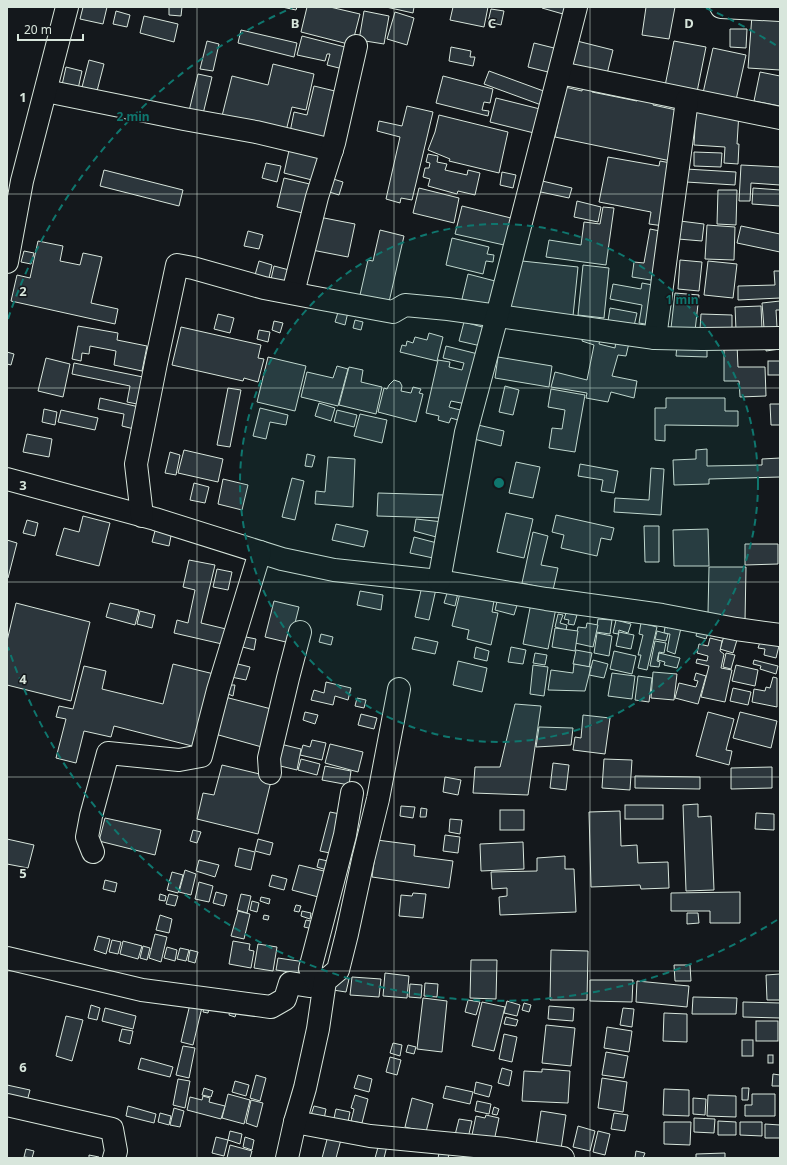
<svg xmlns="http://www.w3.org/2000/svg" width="787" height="1165" viewBox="0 0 787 1165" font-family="'Noto Sans',sans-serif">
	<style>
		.building { fill: #2c363c; stroke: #d8e6dc }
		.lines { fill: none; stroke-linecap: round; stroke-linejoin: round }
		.minor-casing { stroke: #d8e6dc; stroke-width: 24 }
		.minor { stroke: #14181c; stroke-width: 22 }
		.grid { fill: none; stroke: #d8e6dc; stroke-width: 1; stroke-opacity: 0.55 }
		.ring { fill: none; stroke: #0f766e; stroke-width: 2; stroke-dasharray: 7 5 }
		.grid-label { font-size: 13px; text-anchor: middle; font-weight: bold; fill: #d8e6dc; stroke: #14181c; stroke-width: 3; stroke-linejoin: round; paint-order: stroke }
		.centre { fill: #0f766e; stroke: #14181c; stroke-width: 2 }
		.ring-label { font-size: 12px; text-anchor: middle; font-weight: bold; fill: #0f766e; stroke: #14181c; stroke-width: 3; stroke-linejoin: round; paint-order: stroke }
	</style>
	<rect width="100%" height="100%" fill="#14181c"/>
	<!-- building -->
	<g class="building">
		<polygon points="83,7 107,7 103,24 80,19"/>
		<polygon points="169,7 182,7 181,16 169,15"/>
		<polygon points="282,7 297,7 296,10"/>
		<polygon points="307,7 330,7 360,14 352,45 301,32"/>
		<polygon points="386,7 414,7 413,13"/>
		<polygon points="453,7 488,7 484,27 450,20"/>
		<polygon points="543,7 565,7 563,14 542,8"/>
		<polygon points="646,7 675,7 669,39 642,35"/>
		<polygon points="491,9 504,11 501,25 488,22"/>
		<polygon points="116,11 130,15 127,27 113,24"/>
		<polygon points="364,11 389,16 384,44 359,40"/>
		<polygon points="395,12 414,18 407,45 387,39"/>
		<polygon points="752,15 780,17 780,70 748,68"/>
		<polygon points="144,16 178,24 174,42 140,33"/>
		<polygon points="730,29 747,29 746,48 730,47"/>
		<polygon points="241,30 297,43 294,57 238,43"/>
		<polygon points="302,36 349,48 347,55 343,53 342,57 346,59 343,69 327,65 330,54 327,54 325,61 297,55"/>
		<polygon points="207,41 219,44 213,71 200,69"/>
		<polygon points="577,41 613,50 607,74 571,66"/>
		<polygon points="674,41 706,47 697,92 665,86"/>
		<polygon points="534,43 558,49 552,73 528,67"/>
		<polygon points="451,47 471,51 470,57 475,57 473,66 449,61"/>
		<polygon points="713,48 746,55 736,100 703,93"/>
		<polygon points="89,60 104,64 96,95 81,91"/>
		<polygon points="273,64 314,74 306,110 292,107 285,135 222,116 232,76 268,85"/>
		<polygon points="66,67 82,71 78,89 62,85"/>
		<polygon points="489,71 549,93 544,106 484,84"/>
		<polygon points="760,72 780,76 780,106 754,101"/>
		<polygon points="198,74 212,77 203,114 189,111"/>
		<polygon points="443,76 493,89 490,103 484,102 482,110 489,111 488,116 436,103"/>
		<polygon points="314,86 339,92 327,141 290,132 294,112 307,115"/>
		<polygon points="583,86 593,88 592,92 637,101 638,94 655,98 653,105 681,111 671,161 555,137 565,87 582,91"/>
		<polygon points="496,98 540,109 534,133 490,122"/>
		<polygon points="407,106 433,112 412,200 401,198 400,203 386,199 400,137 377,131 379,121 402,126"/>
		<polygon points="696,109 739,112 737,144 739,144 738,164 724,163 725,147 694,145"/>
		<polygon points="439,115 508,132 499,173 449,161 450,159 428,150 435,132"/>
		<polygon points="290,146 322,153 316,181 284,173"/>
		<polygon points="694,152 722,153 721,167 694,166"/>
		<polygon points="428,154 438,156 437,162 447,164 445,170 467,175 468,170 480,173 475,195 458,191 457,194 428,186 430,179 423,177 425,168 429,168 430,163 426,162"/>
		<polygon points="608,157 659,166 660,161 676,164 664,226 649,224 651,212 599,202"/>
		<polygon points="266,163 281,166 277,182 262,178"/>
		<polygon points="741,165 780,167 780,185 751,183 750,201 739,201"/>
		<polygon points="686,169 736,172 735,185 686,182"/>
		<polygon points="104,170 183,190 179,206 100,186"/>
		<polygon points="502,172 516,175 513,188 500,185"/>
		<polygon points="284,178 314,185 307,214 277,207"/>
		<polygon points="330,178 343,182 339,195 326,191"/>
		<polygon points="538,180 572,188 569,198 536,191"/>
		<polygon points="419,188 459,198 454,223 413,213"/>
		<polygon points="753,188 780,190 780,206 752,204"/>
		<polygon points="718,190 737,190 736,225 717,224"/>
		<polygon points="577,201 601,207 598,222 574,217"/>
		<polygon points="462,206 511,218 504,245 455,234"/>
		<polygon points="603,207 614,208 606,265 546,257 549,240 581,245 584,222 600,224"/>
		<polygon points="319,217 355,224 348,257 312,250"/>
		<polygon points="680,221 704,224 702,241 678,239"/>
		<polygon points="707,225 735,227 734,260 705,259"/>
		<polygon points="741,226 780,234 780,252 737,243"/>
		<polygon points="650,229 665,232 657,281 632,277 634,262 644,263"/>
		<polygon points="380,230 404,236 389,302 360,295 368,260 373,261"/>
		<polygon points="248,231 263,235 259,249 244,246"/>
		<polygon points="452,238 489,247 487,254 494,255 493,262 486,261 483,274 446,265"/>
		<polygon points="38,241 63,246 60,261 80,265 83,253 102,257 91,303 118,309 115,324 11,301 17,275 30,278"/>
		<polygon points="24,251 34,253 31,264 21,262"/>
		<polygon points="680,260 702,262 699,291 678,289"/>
		<polygon points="259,261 272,265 269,278 255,275"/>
		<polygon points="522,261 578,267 573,316 509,310"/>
		<polygon points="708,261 737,264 733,298 704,295"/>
		<polygon points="583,265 609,268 604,318 578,315"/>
		<polygon points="274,266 293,271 290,284 271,279"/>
		<polygon points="774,271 780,271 780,298 738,300 738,286 775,285"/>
		<polygon points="468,274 495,281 489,306 462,299"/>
		<polygon points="642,283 658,286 651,325 639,323 642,305 610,299 613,284 641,289"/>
		<polygon points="675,293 699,295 695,331 671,328"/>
		<polygon points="780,301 780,310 776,310 777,327 764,328 762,303"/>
		<polygon points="761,306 762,329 736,330 735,307"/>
		<polygon points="610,308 637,313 634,326 608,321"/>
		<polygon points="339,309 348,312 345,325 335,322"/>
		<polygon points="218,314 234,318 230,333 214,329"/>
		<polygon points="701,314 732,315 732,330 700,329"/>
		<polygon points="355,320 363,322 361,330 353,328"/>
		<polygon points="274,321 283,323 280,333 272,330"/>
		<polygon points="464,322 486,328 481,346 459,341"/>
		<polygon points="78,326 118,333 117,340 147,346 142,371 114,365 116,351 90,346 89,354 82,353 81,361 72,359"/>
		<polygon points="181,327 261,345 258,358 264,359 258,382 244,378 243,381 172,365"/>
		<polygon points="259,330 270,332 268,342 257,339"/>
		<polygon points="429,333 443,337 437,361 400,352 402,345 406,346 407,341 413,343 415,337 427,340"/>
		<polygon points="584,333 601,336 599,344 615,348 616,341 629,343 626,356 618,355 612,376 637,381 634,398 611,392 608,402 586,398 587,393 551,387 555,372 587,380 594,345 582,341"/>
		<polygon points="780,343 780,349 766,351 766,344"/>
		<polygon points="724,344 737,344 738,367 765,367 766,396 740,397 739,381 724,381"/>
		<polygon points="677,345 707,345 707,357 676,356"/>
		<polygon points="446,346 478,354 466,404 451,401 449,407 464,411 461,421 451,418 449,423 438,420 439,416 426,413 438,360 450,362 449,367 462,370 464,363 443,358"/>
		<polygon points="7,352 14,354 11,365 7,364"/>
		<polygon points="268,357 306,366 295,411 257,402"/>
		<polygon points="498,357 552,366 549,387 495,378"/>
		<polygon points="46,358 70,364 63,397 38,391"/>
		<rect x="768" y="361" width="12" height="14"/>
		<polygon points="74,363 143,377 137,404 127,402 130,386 72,374"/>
		<polygon points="337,366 348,369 338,406 301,397 307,372 333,378"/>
		<polygon points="349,367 363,370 361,382 382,387 376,414 339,405"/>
		<polygon points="394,380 400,382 402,386 401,391 411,393 413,387 421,389 419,393 423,394 416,422 378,412 384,388 387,389 389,385"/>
		<polygon points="505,386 519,390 513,415 499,412"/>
		<polygon points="228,388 241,390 230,447 217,445"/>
		<polygon points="551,389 585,395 575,452 549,448 552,428 562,429 565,410 548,407"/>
		<polygon points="100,398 139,407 134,429 122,426 124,414 98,409"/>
		<polygon points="666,398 725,398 725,411 738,411 738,426 665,425 665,441 655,440 655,408 666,408"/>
		<polygon points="319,403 335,408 331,421 315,416"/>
		<polygon points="770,404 780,404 780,425 771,425"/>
		<polygon points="260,408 288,415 286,425 270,422 266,439 253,436"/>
		<polygon points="44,409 57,412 55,425 42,422"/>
		<polygon points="61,410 98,418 95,430 58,422"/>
		<polygon points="337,410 357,415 354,427 334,422"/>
		<polygon points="360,414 387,420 382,443 354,436"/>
		<polygon points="478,425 504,431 501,446 474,439"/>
		<polygon points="27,434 52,439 49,457 23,452"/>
		<polygon points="707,449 707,466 762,465 762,459 780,458 780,477 709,479 709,484 674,485 673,460 696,459 696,450"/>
		<polygon points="184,450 223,459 218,482 178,473"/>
		<polygon points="170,452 180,455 176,475 165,473"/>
		<polygon points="307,454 315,456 312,467 305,466"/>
		<polygon points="328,457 355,459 353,507 315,504 316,491 325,492"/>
		<polygon points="516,462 540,467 533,498 509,493"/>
		<polygon points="580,464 618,471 614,493 601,491 603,480 578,476"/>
		<polygon points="651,468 664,469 661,515 614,512 615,498 649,500"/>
		<polygon points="292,478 304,481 295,520 282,517"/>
		<polygon points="223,479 248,485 242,510 218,504"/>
		<polygon points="194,483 209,487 205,503 190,500"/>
		<polygon points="378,493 445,495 444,518 377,516"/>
		<polygon points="506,513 533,519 524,558 497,552"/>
		<polygon points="556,515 614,528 611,540 601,538 597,556 561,548 564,535 552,532"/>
		<polygon points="83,516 110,523 99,566 56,555 64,528 79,532"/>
		<polygon points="416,519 443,522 440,538 414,531"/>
		<polygon points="27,520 38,523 35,536 23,533"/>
		<polygon points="336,524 368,531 364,547 332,540"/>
		<polygon points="644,526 659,526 659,562 645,562"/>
		<polygon points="156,527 172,531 169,546 152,542"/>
		<polygon points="708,529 709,566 674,566 673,530"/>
		<polygon points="533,532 548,536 541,565 558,568 553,590 522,583"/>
		<polygon points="414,537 437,543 433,558 410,553"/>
		<polygon points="7,540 17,543 8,578 7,578"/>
		<polygon points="745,544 778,544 778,564 745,565"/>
		<polygon points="189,560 215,565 201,623 226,629 222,644 174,633 177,620 188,623 195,590 183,587"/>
		<polygon points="709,567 746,567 745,621 708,613"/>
		<polygon points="217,569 232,572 228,590 213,587"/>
		<polygon points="422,586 436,589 429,620 415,617"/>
		<polygon points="448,590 458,593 455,606 444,603"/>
		<polygon points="360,591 383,595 381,610 357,605"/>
		<polygon points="460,593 494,601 492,612 498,613 491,645 467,639 469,630 452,626"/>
		<polygon points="498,597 518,602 514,615 495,610"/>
		<polygon points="274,601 299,607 290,643 265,637"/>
		<polygon points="16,603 90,622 71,701 7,685 7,641"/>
		<polygon points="110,603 139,610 135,625 106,617"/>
		<polygon points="531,603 556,608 548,649 523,644"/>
		<polygon points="140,611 155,615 152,628 137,624"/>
		<polygon points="566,613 577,615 574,625 568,624 569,620 564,619"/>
		<polygon points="558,614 563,615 560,623 567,625 566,630 555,627"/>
		<polygon points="598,619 612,620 610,634 596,632"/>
		<polygon points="616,620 631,624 628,633 619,630 618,634 613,633"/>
		<polygon points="587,623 598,625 593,647 575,643 578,627 586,628"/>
		<polygon points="641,623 657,627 647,670 638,668 641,655 638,655 643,635 639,634"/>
		<polygon points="669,626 681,628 675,654 667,651 670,634 664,633 665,627 668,628"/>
		<polygon points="698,627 709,630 706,639 696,636"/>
		<polygon points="555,628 578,631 575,651 552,647"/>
		<polygon points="657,631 668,634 666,641 655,639"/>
		<polygon points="619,632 634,635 631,649 616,646"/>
		<polygon points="597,633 612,636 609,656 594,653"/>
		<polygon points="321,634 333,637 331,645 319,642"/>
		<polygon points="241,636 256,639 254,650 239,646"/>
		<polygon points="724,636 737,640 733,653 720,649"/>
		<polygon points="415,637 438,642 435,654 412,649"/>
		<polygon points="710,638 722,641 720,651 724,654 721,668 732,670 725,702 701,697 709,666 696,663 697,659 707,661 708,656 697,653 699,644 708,646"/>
		<polygon points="655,641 666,643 664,653 659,652 657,661 660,662 659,667 650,666"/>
		<polygon points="760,642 779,646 776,658 764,655 765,649 758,648"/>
		<polygon points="476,647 489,651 487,661 474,658"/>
		<polygon points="511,647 526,650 523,664 508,662"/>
		<polygon points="576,650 592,653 589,667 573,664"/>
		<polygon points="614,651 636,656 632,674 610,669"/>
		<polygon points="535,653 547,655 545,665 533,663"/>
		<polygon points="659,653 680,658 677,668 664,665 665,662 658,660"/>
		<polygon points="726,653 735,655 731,669 723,667"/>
		<polygon points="593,660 608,664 604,678 589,675"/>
		<polygon points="754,660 778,666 776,674 760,669 761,666 753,664"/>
		<polygon points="458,661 487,668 482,692 453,685"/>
		<polygon points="234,663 250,667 246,680 231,677"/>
		<polygon points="173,664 214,674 196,747 114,726 111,737 84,731 76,763 56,758 66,719 56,717 59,706 73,709 84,666 106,671 102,689 163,704"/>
		<polygon points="574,664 591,667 585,691 548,690 551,670 573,673"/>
		<polygon points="533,665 548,667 544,696 530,694"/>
		<polygon points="736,665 758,670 755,686 732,681"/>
		<polygon points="653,672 677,674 674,700 651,698"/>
		<polygon points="612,673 635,676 632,699 608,696"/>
		<polygon points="696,673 706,676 698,704 675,698 679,683 696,687 698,681 694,680"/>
		<polygon points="638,676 652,678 649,702 635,700"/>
		<polygon points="773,677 777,678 777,707 752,702 754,689 765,691 766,687 770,688"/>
		<polygon points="326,682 351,688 348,700 335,696 333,705 311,700 314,690 324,693"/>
		<polygon points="230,685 235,685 233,696 228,694"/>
		<polygon points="733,688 751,692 748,705 730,701"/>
		<polygon points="225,697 279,711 269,749 215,734"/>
		<polygon points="357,698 366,700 364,708 355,706"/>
		<polygon points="515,704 541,706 528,795 473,793 475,767 500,767"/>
		<polygon points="305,712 318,715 315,724 303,720"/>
		<polygon points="708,712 734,719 726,750 732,751 729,765 696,756"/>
		<polygon points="740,712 777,721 771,748 733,738"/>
		<polygon points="361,714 377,718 374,729 358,725"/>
		<polygon points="583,715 610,718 605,754 573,750 575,737 581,738"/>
		<polygon points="539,727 573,728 571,745 536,747"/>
		<polygon points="312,740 326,743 322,760 300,755 303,745 310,747"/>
		<polygon points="276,743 301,749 297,770 272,764"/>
		<polygon points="330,744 363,752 358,772 325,763"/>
		<polygon points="301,759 320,764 317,775 298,770"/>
		<polygon points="604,759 632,760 630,790 602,788"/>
		<polygon points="553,763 569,765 566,790 550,788"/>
		<polygon points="222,765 272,777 258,834 197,819 203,793 214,795"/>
		<polygon points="325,766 351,771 349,785 322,780"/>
		<polygon points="772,767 772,788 731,789 731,768"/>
		<polygon points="635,776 700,777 700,789 635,788"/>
		<polygon points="445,777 461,780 458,795 443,792"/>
		<polygon points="698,804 698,817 711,816 714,890 686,891 683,805"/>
		<rect x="625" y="805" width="38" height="14"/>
		<polygon points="401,806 415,807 413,818 400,816"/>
		<polygon points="421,808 427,809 426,817 420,817"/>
		<rect x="500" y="810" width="24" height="20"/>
		<polygon points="620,811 621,846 637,845 638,863 668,862 669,888 641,889 640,885 591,887 589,812"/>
		<polygon points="330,812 345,815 335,854 320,851"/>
		<polygon points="756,813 774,814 774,830 755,829"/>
		<polygon points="105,818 161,830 155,855 99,841"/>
		<polygon points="450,819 462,820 460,834 449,832"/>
		<polygon points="193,830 201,832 197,843 190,841"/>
		<polygon points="445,835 460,837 458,853 443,851"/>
		<polygon points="7,839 34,845 28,868 7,864"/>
		<polygon points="258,839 273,843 270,855 255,851"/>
		<polygon points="377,840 415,845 414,856 453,861 449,888 372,877"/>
		<polygon points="523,842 524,869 481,871 480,844"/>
		<polygon points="239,848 255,852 251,870 235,866"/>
		<polygon points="565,856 565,869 574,869 576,912 500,915 499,897 507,896 507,888 492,889 491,872 537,871 537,858"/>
		<polygon points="319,859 332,862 330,871 317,867"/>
		<polygon points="199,860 219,865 215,877 196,871"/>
		<polygon points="299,865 328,872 322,898 292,890"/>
		<polygon points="185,870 196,874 191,895 179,892"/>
		<polygon points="172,872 183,875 178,893 167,890"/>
		<polygon points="272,875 287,879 284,890 269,886"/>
		<polygon points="105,880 117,883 115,892 103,889"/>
		<polygon points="199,882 213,886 209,902 195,899"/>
		<polygon points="216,892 227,895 224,906 213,903"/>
		<polygon points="740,892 740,923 710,923 710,911 671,911 671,893"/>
		<polygon points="413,893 426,894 423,918 399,916 401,895 412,896"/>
		<polygon points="160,894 166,896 165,901 159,900"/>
		<polygon points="169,894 178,896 175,906 166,904"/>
		<polygon points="241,894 251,896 247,913 237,910"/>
		<polygon points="261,897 270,899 269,904 260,901"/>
		<polygon points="252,901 259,903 257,912 250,910"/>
		<polygon points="296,905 301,906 299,912 294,911"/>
		<polygon points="238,911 250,914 244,939 231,936"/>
		<polygon points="302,911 311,913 310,919 301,916"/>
		<polygon points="687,913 698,913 699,923 687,924"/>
		<polygon points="160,915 172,919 169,933 156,930"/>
		<polygon points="264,915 269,916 268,920 263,919"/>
		<polygon points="306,920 315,922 313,929 304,927"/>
		<polygon points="155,934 167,937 161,962 149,958"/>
		<polygon points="98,936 110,939 106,954 94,950"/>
		<polygon points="112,940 121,942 118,954 109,952"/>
		<polygon points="123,941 142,946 138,959 120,954"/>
		<polygon points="233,941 250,944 249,950 254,951 251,968 229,964"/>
		<polygon points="258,944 277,947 273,971 254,968"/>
		<polygon points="143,946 150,948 147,960 140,958"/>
		<polygon points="167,947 177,950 175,961 164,958"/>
		<polygon points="180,948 189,950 186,961 177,959"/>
		<polygon points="190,950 198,952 195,963 188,961"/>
		<polygon points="551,950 588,951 587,1000 550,1000"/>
		<polygon points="278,958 305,962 303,974 276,970"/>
		<polygon points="471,960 497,960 496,999 470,998"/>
		<polygon points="674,965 690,965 691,981 675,981"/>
		<polygon points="385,973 409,976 407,998 383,996"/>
		<polygon points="780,974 780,1000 767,1000 766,975"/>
		<polygon points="336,977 349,979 346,992 333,990"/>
		<polygon points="352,977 381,979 379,997 350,995"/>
		<polygon points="590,980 633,980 632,1002 590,1001"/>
		<polygon points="637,981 689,986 687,1007 636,1002"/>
		<polygon points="425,983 438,984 437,997 424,996"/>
		<polygon points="410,984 422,985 421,998 409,997"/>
		<polygon points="693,997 737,998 736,1014 692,1014"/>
		<polygon points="423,998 447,1001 442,1052 417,1049"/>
		<polygon points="191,1000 203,1003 193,1045 181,1042"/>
		<polygon points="468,1000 480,1002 476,1015 465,1012"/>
		<polygon points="507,1001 520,1005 517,1016 504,1013"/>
		<polygon points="482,1002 505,1007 494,1051 472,1046"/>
		<polygon points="743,1002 780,1003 780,1018 743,1017"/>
		<polygon points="205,1003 210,1004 208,1013 203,1012"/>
		<polygon points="524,1003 531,1005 529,1012 522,1010"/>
		<polygon points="91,1005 100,1008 97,1020 88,1018"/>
		<polygon points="549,1006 574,1008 573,1021 548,1019"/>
		<polygon points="105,1008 136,1016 133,1029 102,1021"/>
		<polygon points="623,1008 634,1009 632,1027 620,1025"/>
		<polygon points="230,1009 237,1011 235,1017 229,1015"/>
		<polygon points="664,1013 687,1014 687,1042 663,1041"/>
		<polygon points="66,1016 83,1020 72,1061 56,1056"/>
		<polygon points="506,1017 518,1020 516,1026 504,1024"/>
		<rect x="756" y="1021" width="22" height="20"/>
		<polygon points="546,1025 575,1028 571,1066 542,1063"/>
		<polygon points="607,1027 632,1031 629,1052 604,1048"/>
		<polygon points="122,1029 133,1031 130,1044 119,1041"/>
		<polygon points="504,1034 517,1037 512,1062 499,1059"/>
		<rect x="742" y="1040" width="11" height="16"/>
		<polygon points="393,1043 402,1045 400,1056 390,1053"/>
		<polygon points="408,1045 416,1047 414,1054 406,1052"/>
		<polygon points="183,1046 195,1048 189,1078 176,1075"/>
		<polygon points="606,1052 628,1056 624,1078 602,1075"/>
		<rect x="768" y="1055" width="5" height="8"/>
		<polygon points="390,1057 401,1060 397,1075 386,1072"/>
		<polygon points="141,1058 173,1067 170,1077 138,1069"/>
		<polygon points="502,1068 512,1071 509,1086 498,1083"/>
		<polygon points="542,1069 570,1071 568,1103 522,1101 524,1071 542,1072"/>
		<polygon points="773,1074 780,1075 780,1086 772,1086"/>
		<polygon points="256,1075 266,1078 260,1101 250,1098"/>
		<polygon points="358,1075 372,1079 369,1092 354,1088"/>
		<polygon points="602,1078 627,1082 623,1112 598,1108"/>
		<polygon points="178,1079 190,1081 185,1108 173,1105"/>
		<polygon points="235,1081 249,1085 246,1096 232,1092"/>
		<polygon points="476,1082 492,1086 489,1097 474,1093"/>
		<polygon points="7,1085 30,1090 26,1105 7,1100"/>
		<polygon points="446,1086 473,1092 470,1104 443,1098"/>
		<polygon points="204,1088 213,1091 211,1097 202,1095"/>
		<polygon points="742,1088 749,1088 748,1100 742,1100"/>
		<polygon points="664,1089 689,1090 689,1116 663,1115"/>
		<polygon points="228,1094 250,1100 244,1124 222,1118"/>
		<polygon points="752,1094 775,1094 775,1116 745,1116 745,1105 752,1105"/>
		<polygon points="355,1095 368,1099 362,1123 351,1121 354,1109 351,1108"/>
		<polygon points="708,1095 736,1096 736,1117 707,1116"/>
		<polygon points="203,1096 210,1098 209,1102 225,1106 221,1119 187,1110 190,1097 202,1100"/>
		<polygon points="412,1098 433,1104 426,1132 405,1127"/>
		<polygon points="693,1098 706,1099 705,1115 693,1114"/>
		<polygon points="251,1100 263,1103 257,1127 246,1123"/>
		<polygon points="477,1101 491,1104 489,1114 475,1111"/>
		<polygon points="128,1106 156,1114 154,1123 126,1116"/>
		<polygon points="314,1106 326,1109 324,1119 311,1115"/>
		<polygon points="494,1107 499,1109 497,1115 492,1114"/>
		<polygon points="174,1108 184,1111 180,1127 170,1125"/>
		<polygon points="336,1109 350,1112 348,1122 334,1118"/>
		<polygon points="541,1111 566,1115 561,1149 536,1145"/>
		<polygon points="160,1113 171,1116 169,1125 158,1122"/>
		<polygon points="614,1113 628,1115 625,1131 611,1129"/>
		<polygon points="486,1115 499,1118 494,1141 472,1135 476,1116 485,1118"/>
		<polygon points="694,1118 715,1119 714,1133 694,1132"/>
		<polygon points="459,1119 472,1121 468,1138 455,1135"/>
		<polygon points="718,1121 736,1122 736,1135 718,1135"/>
		<polygon points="664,1122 691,1122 690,1145 664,1144"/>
		<polygon points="740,1122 762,1122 762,1136 740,1135"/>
		<polygon points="765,1124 780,1125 780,1138 765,1138"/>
		<polygon points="578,1126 595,1131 590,1151 573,1147"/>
		<polygon points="230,1131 242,1134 240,1144 228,1140"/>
		<polygon points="598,1131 610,1134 605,1155 593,1152"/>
		<polygon points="329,1132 342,1136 336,1158 322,1158"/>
		<polygon points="216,1137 228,1140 224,1156 212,1153"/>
		<polygon points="245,1137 254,1140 252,1150 243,1147"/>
		<polygon points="380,1140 388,1142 384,1158 375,1158"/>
		<polygon points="230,1145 252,1151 250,1158 227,1158"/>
		<polygon points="440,1148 450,1151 448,1158 438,1158"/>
		<polygon points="26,1149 34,1151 32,1158 24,1157"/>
		<polygon points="636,1151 645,1153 643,1158 635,1158"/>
		<polygon points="725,1153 725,1158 696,1158 696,1154"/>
		<polygon points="89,1155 99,1157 99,1158 89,1158"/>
	</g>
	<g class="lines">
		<!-- minor casing -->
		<g class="minor-casing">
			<g id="minor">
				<polyline points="721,7 780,10"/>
				<polyline points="560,73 780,118"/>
				<polyline points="46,91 184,119 256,132 332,150"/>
				<polyline points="7,262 22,181 67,7"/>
				<polyline points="293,293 317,197 334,143 356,46"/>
				<polyline points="655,338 687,100"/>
				<polyline points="7,479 155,519 282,559 334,570 439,581 546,599 662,615 736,629 780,635"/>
				<polyline points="142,516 136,464 156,363 177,265 193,268 264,288 322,299 393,312 405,305 448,309 655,338 702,339 780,338"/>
				<polyline points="439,581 466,432 497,316 576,7"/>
				<polyline points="270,773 269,758 288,678 300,632"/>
				<polyline points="93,852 87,837 91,816 108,753 179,760 201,756 218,690 260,552"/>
				<polyline points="7,958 142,990 271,1007 285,999 290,983 309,986 325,981"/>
				<polyline points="318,983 310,969 345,835 352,793"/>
				<polyline points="7,1105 112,1129 116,1151 114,1158"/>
				<polyline points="295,1122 370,1136 506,1149 563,1158"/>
				<polyline points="287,1158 295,1122 305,1088 318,1029 325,981 338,970 347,934 363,860 378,799 399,689"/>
			</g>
		</g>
		<!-- minor -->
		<use href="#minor" class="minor"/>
	</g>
	<!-- grid -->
	<path class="grid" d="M197,7V1158M394,7V1158M590,7V1158M7,194H780M7,388H780M7,582H780M7,777H780M7,971H780"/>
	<!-- distance rings -->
	<circle cx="499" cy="483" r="259" fill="#0f766e" fill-opacity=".12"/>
	<g class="ring">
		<circle cx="499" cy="483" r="259"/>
		<path d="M777 920A518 518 0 0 1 8 647M8 319A518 518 0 0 1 292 8M706 8A518 518 0 0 1 777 46"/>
	</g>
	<g class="grid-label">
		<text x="295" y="28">B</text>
		<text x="492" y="28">C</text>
		<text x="689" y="28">D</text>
		<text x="23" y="102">1</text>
		<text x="23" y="296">2</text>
		<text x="23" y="490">3</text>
		<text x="23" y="684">4</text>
		<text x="23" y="878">5</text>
		<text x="23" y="1072">6</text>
	</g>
	<circle cx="499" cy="483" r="6" class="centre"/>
	<g class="ring-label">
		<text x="133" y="121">2 min</text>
		<text x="682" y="304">1 min</text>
	</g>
	<!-- border -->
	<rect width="787" height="1165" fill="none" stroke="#d8e6dc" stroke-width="16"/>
	<!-- scale -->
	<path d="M18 34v6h65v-6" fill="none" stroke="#d8e6dc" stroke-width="2"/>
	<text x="24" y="34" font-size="12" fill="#d8e6dc" stroke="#14181c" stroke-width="3" paint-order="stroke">20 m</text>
</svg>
